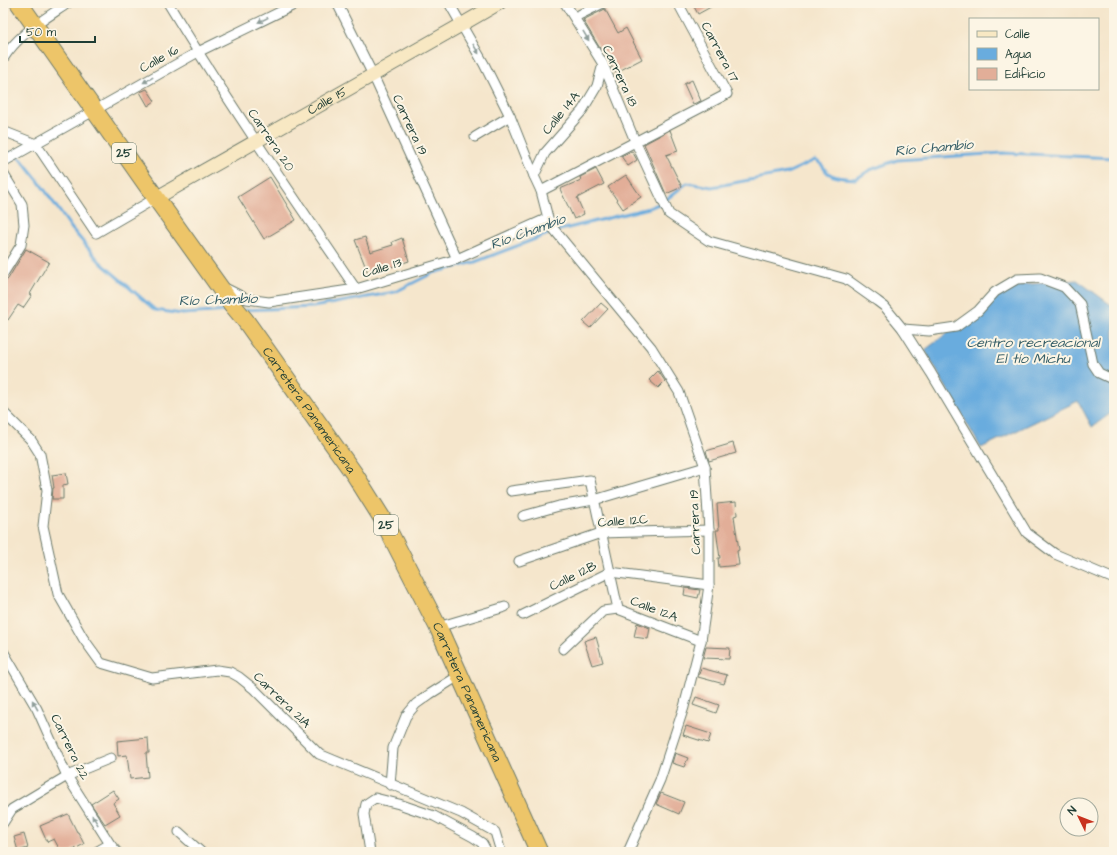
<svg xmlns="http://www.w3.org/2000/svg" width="1117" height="855" viewBox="0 0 1117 855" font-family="'Architects Daughter',sans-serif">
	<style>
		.water { fill: #69acde; stroke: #447489 }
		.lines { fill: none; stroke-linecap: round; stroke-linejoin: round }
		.stream { stroke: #69acde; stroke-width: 3 }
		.building { fill: #e2ae98 }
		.street-casing { stroke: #6a7869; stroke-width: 11 }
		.secondary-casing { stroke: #6a7869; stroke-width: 15 }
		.highway-casing { stroke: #6a7869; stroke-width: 19 }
		.street { stroke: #fff; stroke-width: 9 }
		.secondary { stroke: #f8e8c3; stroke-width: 13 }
		.highway { stroke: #edc569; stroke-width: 17 }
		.oneway { fill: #8f9e9a }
		.labels { text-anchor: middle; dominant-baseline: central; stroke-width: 4; stroke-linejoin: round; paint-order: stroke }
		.shield { fill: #fcf5e5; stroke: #617469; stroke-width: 1 }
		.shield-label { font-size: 12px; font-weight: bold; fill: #1f3d34 }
		.street-label { font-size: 13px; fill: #1f3d34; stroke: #fcf5e5 }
		.water-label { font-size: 14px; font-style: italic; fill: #355e67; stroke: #fcf5e5 }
	</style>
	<rect width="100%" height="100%" fill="#fcf5e5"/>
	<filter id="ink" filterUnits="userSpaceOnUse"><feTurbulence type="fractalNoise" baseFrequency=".025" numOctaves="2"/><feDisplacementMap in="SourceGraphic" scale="8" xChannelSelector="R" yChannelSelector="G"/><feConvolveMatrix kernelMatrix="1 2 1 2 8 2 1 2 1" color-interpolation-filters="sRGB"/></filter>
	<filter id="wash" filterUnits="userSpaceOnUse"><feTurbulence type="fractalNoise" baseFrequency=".012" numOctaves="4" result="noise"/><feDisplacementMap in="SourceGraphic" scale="16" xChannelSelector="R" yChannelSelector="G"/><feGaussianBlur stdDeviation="0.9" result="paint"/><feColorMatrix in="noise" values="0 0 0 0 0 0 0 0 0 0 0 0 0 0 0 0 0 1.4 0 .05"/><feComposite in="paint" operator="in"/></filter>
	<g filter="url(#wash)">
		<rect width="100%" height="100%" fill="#f5e6cc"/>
		<!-- water -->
		<polygon class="water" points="1077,280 1114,307 1114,411 1092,427 1078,401 981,448 925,350 1010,286"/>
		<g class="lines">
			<!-- stream -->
			<g class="stream">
				<polyline points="3,149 12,154"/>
				<polyline points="17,157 21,159 37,179 72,229 100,262 155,310 182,314 229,311"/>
				<path d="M245,310L313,307L395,292L433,273L475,262L556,231L649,208L663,202L687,183L712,187L787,173L815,160C825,165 822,168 828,173C836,179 847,178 856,179L870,170L897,160L1003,153L1114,158"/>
			</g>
		</g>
		<g id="blocks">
			<!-- building -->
			<g class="building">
				<polygon points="692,3 718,3 698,14"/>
				<polygon points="605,9 618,33 626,28 642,59 615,73 602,49 601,50 583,20"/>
				<polygon points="692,80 701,101 693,104 684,84"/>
				<polygon points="147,89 155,101 148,106 140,92"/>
				<polygon points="670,130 678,151 666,155 682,187 666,194 644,144"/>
				<polygon points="632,151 637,160 628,166 621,156"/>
				<polygon points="596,169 604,184 577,198 584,214 574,219 560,189 581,180 580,177"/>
				<polygon points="626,175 641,197 623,209 608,187"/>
				<polygon points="270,177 296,220 264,239 238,197"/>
				<polygon points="365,237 370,252 393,245 392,242 402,238 409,261 388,268 387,266 368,273 355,240"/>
				<polygon points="26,249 49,262 30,294 32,295 23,308 18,305 8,320 3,317 3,284 8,279"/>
				<polygon points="601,303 608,309 590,328 583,322"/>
				<polygon points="658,371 665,381 658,388 649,380"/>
				<polygon points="733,443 736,453 709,461 706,451"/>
				<polygon points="66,473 68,484 63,485 63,499 52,499 53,488 54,488 52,475"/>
				<polygon points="736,502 737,515 734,516 739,550 737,551 739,565 719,567 718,558 720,558 716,530 719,530 717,504"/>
				<polygon points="685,588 700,590 698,598 684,595"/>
				<polygon points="637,623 650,628 648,639 634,637"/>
				<polygon points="596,637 603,662 592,665 584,641"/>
				<polygon points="706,647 730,648 729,659 703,658"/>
				<polygon points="701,668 727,675 724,684 698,677"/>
				<polygon points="696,697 719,705 716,713 693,705"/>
				<polygon points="686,726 711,734 708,743 683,735"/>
				<polygon points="148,738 149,753 146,753 148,777 130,779 127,755 118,756 117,741"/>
				<polygon points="675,753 688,758 684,767 672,763"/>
				<polygon points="113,790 119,799 113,803 120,815 105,824 91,804"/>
				<polygon points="661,793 684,802 679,814 656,804"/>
				<polygon points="68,814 77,832 78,832 84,844 69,852 61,852 54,839 47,842 40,826"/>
				<polygon points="24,834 28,848 18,851 14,837"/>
			</g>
		</g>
	</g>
	<g filter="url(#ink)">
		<use href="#blocks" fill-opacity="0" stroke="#6a7869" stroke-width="1"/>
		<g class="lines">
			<!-- street casing -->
			<g class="street-casing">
				<g id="street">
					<path d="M168,3C227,101 292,195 356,289"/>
					<polyline points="337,3 373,75 457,259"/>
					<polyline points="449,3 484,64 510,116 534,176 541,191 548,218 552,227 651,347 679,392 705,467 709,530 709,585 701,641 684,707 660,780 628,852"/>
					<polyline points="565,3 603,64 635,141 669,214 709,241 846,279 877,301 885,307 903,329 931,373 1027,533 1055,554 1114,579"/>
					<polyline points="575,17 603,3"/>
					<path d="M3,59C18,34 45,19 68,3"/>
					<polyline points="3,131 36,144"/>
					<polyline points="475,137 510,116"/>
					<polyline points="36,144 96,233 156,198"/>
					<polyline points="3,162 198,52 298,3"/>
					<polyline points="3,173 22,204 24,225 21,245 3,274"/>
					<polyline points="534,176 545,153 582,111 597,86 603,64"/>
					<polyline points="541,191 727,94 678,3"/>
					<polyline points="223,287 247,299 269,302 356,289 457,259 548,218"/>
					<polyline points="903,329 929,331 956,327 978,311 995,292 1017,279 1040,278 1064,287 1080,304 1093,364 1099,373 1114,380"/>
					<polyline points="3,412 31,440 40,454 47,490 43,526 58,594 83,638 101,663 152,678 217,670 230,672 239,677 254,689 319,754 461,813 495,832 501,852"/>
					<polyline points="511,491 590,480 618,609"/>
					<polyline points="523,516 559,506 594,500 705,467"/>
					<polyline points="519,561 601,533 709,530"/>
					<polyline points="523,615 610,572 709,585"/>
					<polyline points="438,627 505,607"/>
					<polyline points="563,649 603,611 618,609 701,641"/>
					<polyline points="3,651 37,709 67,776 110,844 117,852"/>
					<polyline points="390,785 393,748 406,716 416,704 430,694 460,675"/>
					<polyline points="3,823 12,809 67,776 111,758"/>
					<polyline points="179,832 201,852"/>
					<polyline points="96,852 110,844"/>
					<polyline points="370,852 364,814 366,804 375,798 399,804 434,816 473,837 482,843 487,852"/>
				</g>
			</g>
			<!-- secondary casing -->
			<g class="secondary-casing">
				<g id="secondary">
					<path id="s1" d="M156,198L461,25L499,3"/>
				</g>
			</g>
			<!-- highway casing -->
			<g class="highway-casing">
				<g id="highway">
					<path id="s2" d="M19,3L156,198L231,303L245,320L355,475L382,518L438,627L539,852"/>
				</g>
			</g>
			<!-- street -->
			<use href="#street" class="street"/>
			<!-- secondary -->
			<use href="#secondary" class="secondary"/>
			<!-- highway -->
			<use href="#highway" class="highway"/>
		</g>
		<!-- one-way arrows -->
		<defs><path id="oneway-solid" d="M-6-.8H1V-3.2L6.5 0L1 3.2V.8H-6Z"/></defs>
		<g class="oneway">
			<use href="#oneway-solid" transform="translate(263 20) rotate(154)"/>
			<use href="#oneway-solid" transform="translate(586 36) rotate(59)"/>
			<use href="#oneway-solid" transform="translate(476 49) rotate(59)"/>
			<use href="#oneway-solid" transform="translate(148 80) rotate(151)"/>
			<use href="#oneway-solid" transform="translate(35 705) rotate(-119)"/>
			<use href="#oneway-solid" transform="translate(95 820) rotate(-122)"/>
		</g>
	</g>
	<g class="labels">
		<!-- shield labels -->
		<g class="shield">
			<rect x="112" y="143" width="24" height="20" rx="3"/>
			<rect x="374" y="515" width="24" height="20" rx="3"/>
		</g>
		<g class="shield-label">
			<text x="124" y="153">25</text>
			<text x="386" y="525">25</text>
		</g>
		<!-- street labels -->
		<g class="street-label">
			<text transform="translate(720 52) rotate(62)">Carrera 17</text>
			<text transform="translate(159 59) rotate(-29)">Calle 16</text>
			<text transform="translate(620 76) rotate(65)">Carrera 18</text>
			<text stroke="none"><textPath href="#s1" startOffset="197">Calle 15</textPath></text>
			<text transform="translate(561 113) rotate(-51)">Calle 14A</text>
			<text transform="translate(410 125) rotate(65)">Carrera 19</text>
			<text transform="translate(271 140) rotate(56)">Carrera 20</text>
			<text transform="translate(382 268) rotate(-17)">Calle 13</text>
			<text stroke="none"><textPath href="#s2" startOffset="500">Carretera Panamericana</textPath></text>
			<text transform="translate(623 521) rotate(-4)">Calle 12C</text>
			<text transform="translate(695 522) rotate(-92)">Carrera 19</text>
			<text transform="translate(573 576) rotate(-26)">Calle 12B</text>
			<text transform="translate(654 609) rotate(21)">Calle 12A</text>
			<text stroke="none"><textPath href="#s2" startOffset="824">Carretera Panamericana</textPath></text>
			<text transform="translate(282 700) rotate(44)">Carrera 21A</text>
			<text transform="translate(70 747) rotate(64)">Carrera 22</text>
		</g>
		<!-- water labels -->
		<g class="water-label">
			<text transform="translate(934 148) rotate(-5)">Río Chambío</text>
			<text transform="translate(528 232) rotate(-20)">Río Chambío</text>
			<text transform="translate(218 300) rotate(-2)">Río Chambío</text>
			<text x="1033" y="343">Centro recreacional<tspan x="1033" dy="16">El tío Michu</tspan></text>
		</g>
	</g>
	<!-- margin -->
	<rect width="1117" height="855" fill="none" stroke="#fcf5e5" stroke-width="16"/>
	<!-- legend -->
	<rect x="969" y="18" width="130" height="72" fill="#fcf5e5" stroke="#a4ab9e"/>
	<rect x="977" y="31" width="20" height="6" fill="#f8e8c3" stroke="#a4ab9e"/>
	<text x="1005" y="38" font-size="12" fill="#1f3d34">Calle</text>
	<rect x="977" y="48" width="20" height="12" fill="#69acde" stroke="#a4ab9e"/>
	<text x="1005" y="58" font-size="12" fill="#1f3d34">Agua</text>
	<rect x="977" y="68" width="20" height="12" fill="#e2ae98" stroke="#a4ab9e"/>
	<text x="1005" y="78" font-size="12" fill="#1f3d34">Edificio</text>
	<!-- north arrow -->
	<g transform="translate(1079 817) rotate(313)"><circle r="19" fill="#fcf5e5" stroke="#a4ab9e"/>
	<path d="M0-3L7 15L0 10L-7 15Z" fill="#c8321e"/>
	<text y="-6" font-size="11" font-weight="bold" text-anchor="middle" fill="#1f3d34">N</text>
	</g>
	<!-- scale -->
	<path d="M20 36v6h75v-6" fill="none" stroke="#1f3d34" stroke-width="2"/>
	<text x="26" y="36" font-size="12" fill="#1f3d34" stroke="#fcf5e5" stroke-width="3" paint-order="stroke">50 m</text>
</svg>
